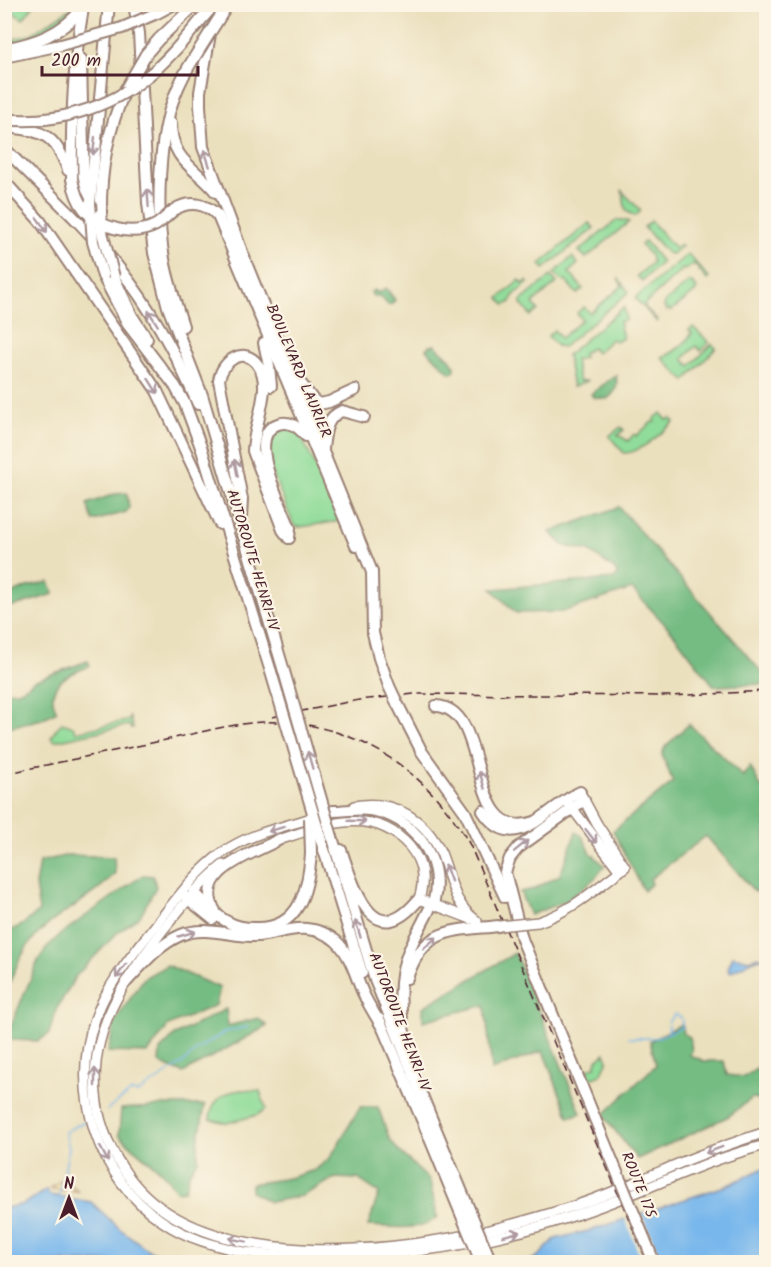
<svg xmlns="http://www.w3.org/2000/svg" width="771" height="1267" viewBox="0 0 771 1267" font-family="Kalam,sans-serif">
	<style>
		.green { fill: #90dc9a; stroke: #6d7e62; stroke-width: 1.5 }
		.forest { fill: #74bc82; stroke: #5f6e56; stroke-width: 1.5 }
		.sand { fill: #eeda9e; stroke: #9c7c64; stroke-width: 1.5 }
		.water { fill: #78b7ec; stroke: #616b8c; stroke-width: 1.5 }
		.pier { fill: #ebe0be }
		.lines { fill: none; stroke-linecap: round; stroke-linejoin: round }
		.stream { stroke: #78b7ec; stroke-width: 1.5 }
		.major-casing { stroke: #9a8074; stroke-width: 12 }
		.highway-casing { stroke: #9a8074; stroke-width: 14 }
		.major { stroke: #fff; stroke-width: 9 }
		.highway { stroke: #fff; stroke-width: 10 }
		.rail { stroke: #4a1f2b; stroke-width: 1.5; stroke-dasharray: 9 4.5; stroke-linecap: butt }
		.major-bridge-casing { stroke: #9a8074; stroke-width: 12; stroke-linecap: butt }
		.highway-bridge-casing { stroke: #9a8074; stroke-width: 14; stroke-linecap: butt }
		.major-bridge { stroke: #fff; stroke-width: 9 }
		.highway-bridge { stroke: #fff; stroke-width: 10 }
		.oneway { stroke: #ae9aa0 }
		.labels { text-anchor: middle; dominant-baseline: central; stroke-width: 4.5; stroke-linejoin: round; paint-order: stroke }
		.street-label { font-size: 15px; fill: #4a1f2b; stroke: #fcf5e5 }
	</style>
	<rect width="100%" height="100%" fill="#fcf5e5"/>
	<filter id="ink" filterUnits="userSpaceOnUse"><feTurbulence type="fractalNoise" baseFrequency=".0167" numOctaves="2"/><feDisplacementMap in="SourceGraphic" scale="12" xChannelSelector="R" yChannelSelector="G"/><feConvolveMatrix kernelMatrix="1 2 1 2 8 2 1 2 1" color-interpolation-filters="sRGB"/></filter>
	<filter id="wash" filterUnits="userSpaceOnUse"><feTurbulence type="fractalNoise" baseFrequency=".008" numOctaves="4" result="noise"/><feDisplacementMap in="SourceGraphic" scale="24" xChannelSelector="R" yChannelSelector="G"/><feGaussianBlur stdDeviation="1.35" result="paint"/><feColorMatrix in="noise" values="0 0 0 0 0 0 0 0 0 0 0 0 0 0 0 0 0 1.4 0 .05"/><feComposite in="paint" operator="in"/></filter>
	<g filter="url(#wash)">
		<rect width="100%" height="100%" fill="#ebe0be"/>
		<!-- green -->
		<g class="green">
			<polygon points="5,4 34,4 34,5 23,19 5,8"/>
			<polygon points="73,5 84,5 70,22 5,49 5,41 30,35 73,7"/>
			<polygon points="622,191 641,211 635,216 626,211"/>
			<polygon points="617,220 624,220 629,222 586,258 579,251"/>
			<polygon points="651,221 675,248 679,245 682,246 672,254 667,253 644,227"/>
			<polygon points="589,223 594,228 544,269 540,264"/>
			<polygon points="645,241 662,262 642,281 637,276 652,263 650,255 641,245"/>
			<polygon points="688,254 709,278 707,280 694,264 685,270 683,269 646,303 644,306 658,321 657,322 635,298"/>
			<polygon points="572,257 578,264 569,272 583,289 577,294 565,280 562,281 554,273"/>
			<polygon points="551,276 557,283 533,303 538,310 531,316 521,304 521,301"/>
			<polygon points="618,278 629,292 563,347 557,346 548,336 554,330 561,338 582,320 577,313 584,307 590,313 622,286"/>
			<polygon points="520,280 523,284 527,281 528,283 513,296 511,302 505,305 499,298"/>
			<polygon points="689,282 692,283 697,288 695,292 671,311 670,309 667,311 664,307 665,302"/>
			<polygon points="624,307 626,320 619,322 623,338 616,342 612,339 596,353 592,348 583,353 584,358 575,360 579,381 588,381 573,387 567,355"/>
			<path d="M693,327L709,342L701,351L696,346L683,359L690,366L712,344L716,348L685,381L662,358C673,353 685,345 692,333L689,330Z"/>
			<path d="M661,413L667,420L671,418L674,422C663,432 639,454 624,453L609,436L621,427L624,430L618,435L628,441L634,434L636,436L652,422H655L654,419Z"/>
			<polygon points="284,425 300,434 341,521 300,527 294,526 266,458 271,432"/>
			<polygon points="129,716 133,728 130,728 129,725 55,741 51,738 56,729 62,723 74,727 76,732 130,720"/>
			<polygon points="605,1053 608,1060 601,1075 591,1079 587,1069 595,1067 597,1060"/>
			<path d="M241,1090L260,1091L266,1109L257,1115L227,1123L210,1119C212,1100 223,1092 241,1090Z"/>
		</g>
		<!-- forest -->
		<g class="forest">
			<polygon points="386,288 395,300 392,304 388,305 382,298 373,296 371,292 374,290 379,293"/>
			<polygon points="435,345 450,359 455,367 454,372 450,373 426,349 429,346"/>
			<path d="M616,375C618,387 616,392 607,399L593,397L591,394Z"/>
			<polygon points="127,493 129,508 126,512 93,521 87,504 115,494"/>
			<polygon points="619,507 766,677 766,684 714,686 673,633 632,589 562,612 516,613 492,589 614,579 618,574 614,569 589,551 564,546 550,532"/>
			<polygon points="49,582 54,594 12,607 10,606 7,601 9,595 27,587"/>
			<path d="M88,661L90,666C70,673 42,685 57,711L42,719L5,728V691C16,693 25,690 33,681Z"/>
			<polygon points="689,724 743,776 750,766 761,787 766,788 766,895 754,891 706,836 650,879 652,883 644,891 613,831 673,782 662,755 665,747"/>
			<polygon points="576,832 582,836 591,853 605,866 595,878 568,900 530,915 520,892 534,889 560,875"/>
			<path d="M68,855L114,857L115,873C91,901 52,914 29,944C18,959 12,978 5,994V933L22,925L39,911L35,885L39,862Z"/>
			<polygon points="143,875 153,876 156,887 140,916 116,934 76,976 56,1010 49,1034 38,1041 12,1040 7,1035 38,961 47,947 62,933"/>
			<polygon points="515,953 581,1113 569,1117 543,1051 492,1070 485,1005 423,1021 423,1007"/>
			<polygon points="167,965 220,988 216,1005 168,1026 148,1053 108,1052 115,1021 144,978"/>
			<polygon points="226,1009 228,1026 258,1018 267,1026 183,1073 159,1063 160,1050 175,1035"/>
			<polygon points="682,1024 684,1034 690,1037 692,1051 689,1055 704,1061 724,1061 727,1075 744,1077 766,1063 766,1102 752,1098 727,1117 637,1159 603,1115 656,1065 650,1041"/>
			<path d="M163,1105H205L198,1143V1160L190,1171L185,1190L176,1191C164,1168 137,1154 119,1135L121,1109C134,1107 151,1109 163,1105Z"/>
			<path d="M360,1107H378L389,1138L398,1150L430,1181L437,1217C421,1233 389,1226 368,1226L379,1193L358,1179L335,1178L302,1196L270,1202L251,1192V1184L289,1178L315,1170L330,1158Z"/>
		</g>
		<!-- sand -->
		<polygon class="sand" points="64,1178 78,1191 50,1189"/>
		<!-- water -->
		<g class="water">
			<polygon points="733,956 749,960 757,957 766,957 754,960 730,972 728,968"/>
			<polygon points="766,1167 766,1262 528,1262 540,1255 555,1239 592,1230 728,1185"/>
			<polygon points="46,1190 50,1195 91,1202 120,1229 150,1251 189,1262 5,1262 5,1208 24,1204"/>
		</g>
		<!-- pier -->
		<polygon class="pier" points="640,1211 662,1262 642,1262 624,1216"/>
		<g class="lines">
			<!-- stream -->
			<g class="stream">
				<polyline points="763,933 766,930"/>
				<polyline points="669,1032 668,1022 675,1014 681,1017 682,1022 681,1027"/>
				<polyline points="629,1038 656,1038 683,1027"/>
				<polyline points="107,1110 131,1092 138,1093 183,1063 198,1049 225,1032 248,1027"/>
				<polyline points="59,1196 69,1148 65,1132 85,1121"/>
			</g>
		</g>
	</g>
	<g filter="url(#ink)">
		<g class="lines">
			<!-- major casing -->
			<g class="major-casing">
				<g id="major">
					<polyline points="569,804 620,871"/>
					<path d="M354,806C392,799 425,818 441,853C452,880 452,903 477,921"/>
					<path d="M315,817C284,827 249,833 222,853C197,871 178,897 159,921C135,952 108,982 95,1019C69,1092 98,1178 162,1221C186,1238 215,1246 244,1252C356,1267 484,1248 590,1210C650,1189 705,1160 766,1145"/>
					<path d="M273,842C319,827 372,802 410,847C423,863 425,881 419,899L471,919"/>
					<path d="M223,865C199,884 182,907 163,930C125,979 89,1030 96,1094C98,1121 108,1145 122,1167C184,1267 355,1256 456,1237C496,1230 537,1218 577,1205C606,1196 635,1182 664,1170C697,1155 732,1143 766,1132"/>
					<path d="M538,922C572,911 597,888 625,867L597,824L582,796"/>
				</g>
			</g>
			<!-- highway casing -->
			<g class="highway-casing">
				<g id="highway">
					<polyline points="134,4 139,33 148,203 154,253 168,307 202,395 283,668"/>
					<polyline points="207,4 211,22 210,34 200,92 200,106 203,147 248,268 372,572 373,633 379,658 389,686"/>
					<polyline points="157,13 174,4"/>
					<polyline points="159,39 196,4"/>
					<path d="M4,49C36,43 61,34 82,9"/>
					<polyline points="4,57 61,45"/>
					<polyline points="81,59 84,194"/>
					<path d="M171,123C171,161 195,167 216,192"/>
					<path d="M4,127C41,130 55,133 68,170"/>
					<path d="M4,148C43,188 85,225 119,268C152,309 177,356 198,404"/>
					<path d="M72,179C71,121 73,65 83,8"/>
					<polyline points="4,181 40,221 157,391 220,524"/>
					<polyline points="90,203 109,4"/>
					<path d="M174,210C189,200 206,203 218,216L356,546"/>
					<path d="M101,213C100,168 108,129 126,88"/>
					<polyline points="103,276 129,326 175,386 185,404 202,450 271,672"/>
					<polyline points="114,277 132,316 147,339"/>
					<path d="M183,326C176,304 168,282 164,259C156,214 158,137 175,95C180,82 187,69 194,58"/>
					<polyline points="264,343 269,366 271,386"/>
					<polyline points="302,385 313,400 319,404 329,402 355,390"/>
					<path d="M323,449C325,433 325,418 342,411L364,417"/>
					<path d="M241,517L242,499L219,380C222,361 244,345 258,365C274,386 253,426 253,451L283,530L289,538"/>
					<path d="M289,538L290,528C282,506 244,435 278,424C290,420 298,427 306,436"/>
					<polyline points="397,703 422,752 465,812 505,897"/>
					<path d="M436,706C493,708 463,846 535,822"/>
					<polyline points="584,800 518,848 510,858 505,872 522,939 595,1119"/>
					<path d="M333,811C346,811 358,808 370,810C413,817 444,857 434,900"/>
					<path d="M483,811C514,858 545,808 580,792"/>
					<polyline points="332,837 375,980 434,1125"/>
					<polyline points="324,850 362,973"/>
					<path d="M341,850C354,886 372,956 419,899"/>
					<path d="M194,892C204,902 215,916 228,922C236,927 246,928 255,928C300,930 308,889 311,854"/>
					<polyline points="187,898 213,919"/>
					<path d="M215,911C192,870 256,853 280,839"/>
					<path d="M407,978C424,926 454,931 499,926"/>
					<path d="M126,982C142,965 158,945 181,935C205,925 232,937 258,936C274,935 290,927 307,929C318,930 328,934 336,941C351,955 355,975 363,993C368,1004 375,1015 381,1025"/>
					<polyline points="379,1019 426,1129"/>
					<path d="M407,1047C400,1017 396,982 408,953C414,938 422,924 429,910"/>
				</g>
			</g>
			<!-- major -->
			<use href="#major" class="major"/>
			<!-- highway -->
			<use href="#highway" class="highway"/>
			<!-- rail -->
			<g class="rail">
				<polyline points="272,717 359,700 414,694 670,696 766,691"/>
				<path d="M4,774C55,763 105,753 156,742C191,735 227,724 263,722C352,719 428,770 470,845L647,1262"/>
			</g>
			<!-- major-bridge casing -->
			<g class="major-bridge-casing">
				<polyline id="major-bridge" points="499,926 538,922"/>
			</g>
			<!-- highway-bridge casing -->
			<g class="highway-bridge-casing">
				<g id="highway-bridge">
					<polyline points="61,45 122,28 157,13"/>
					<polyline points="194,58 228,4"/>
					<polyline points="128,85 146,54 159,39"/>
					<path d="M4,119C54,125 110,108 148,76C173,56 193,28 215,4"/>
					<path d="M72,179C74,190 77,200 84,209C100,229 133,237 156,225C162,221 168,215 174,210"/>
					<polyline points="90,203 93,242 103,276"/>
					<polyline points="101,213 102,232 114,277"/>
					<polyline points="283,668 332,837"/>
					<polyline points="271,672 324,850"/>
					<polyline points="389,686 397,703"/>
					<polyline points="310,818 311,854"/>
					<polyline points="595,1119 654,1262"/>
					<polyline points="434,1125 491,1262"/>
					<polyline points="426,1129 481,1262"/>
				</g>
			</g>
			<!-- major-bridge -->
			<use href="#major-bridge" class="major-bridge"/>
			<!-- highway-bridge -->
			<use href="#highway-bridge" class="highway-bridge"/>
		</g>
		<!-- one-way arrows -->
		<defs><path id="oneway-shaft" d="M-6 0H5M1.5-3L5.5 0L1.5 3" fill="none" stroke-width="1.6" stroke-linecap="round" stroke-linejoin="round" transform="scale(1.5)"/></defs>
		<g class="oneway">
			<use href="#oneway-shaft" transform="translate(94 146) rotate(96)"/>
			<use href="#oneway-shaft" transform="translate(207 158) rotate(-108)"/>
			<use href="#oneway-shaft" transform="translate(148 198) rotate(-94)"/>
			<use href="#oneway-shaft" transform="translate(42 225) rotate(55)"/>
			<use href="#oneway-shaft" transform="translate(153 318) rotate(-122)"/>
			<use href="#oneway-shaft" transform="translate(153 386) rotate(58)"/>
			<use href="#oneway-shaft" transform="translate(236 468) rotate(-101)"/>
			<use href="#oneway-shaft" transform="translate(310 760) rotate(-106)"/>
			<use href="#oneway-shaft" transform="translate(482 780) rotate(-107)"/>
			<use href="#oneway-shaft" transform="translate(357 821) rotate(2)"/>
			<use href="#oneway-shaft" transform="translate(277 829) rotate(163)"/>
			<use href="#oneway-shaft" transform="translate(591 836) rotate(52)"/>
			<use href="#oneway-shaft" transform="translate(521 846) rotate(-39)"/>
			<use href="#oneway-shaft" transform="translate(448 873) rotate(-110)"/>
			<use href="#oneway-shaft" transform="translate(358 929) rotate(-107)"/>
			<use href="#oneway-shaft" transform="translate(187 934) rotate(-16)"/>
			<use href="#oneway-shaft" transform="translate(430 943) rotate(-41)"/>
			<use href="#oneway-shaft" transform="translate(121 971) rotate(126)"/>
			<use href="#oneway-shaft" transform="translate(95 1077) rotate(-90)"/>
			<use href="#oneway-shaft" transform="translate(714 1150) rotate(160)"/>
			<use href="#oneway-shaft" transform="translate(104 1154) rotate(62)"/>
			<use href="#oneway-shaft" transform="translate(511 1234) rotate(-15)"/>
			<use href="#oneway-shaft" transform="translate(238 1240) rotate(-170)"/>
		</g>
	</g>
	<g class="labels">
		<!-- street labels -->
		<g class="street-label">
			<text transform="translate(298 371) rotate(67)">BOULEVARD LAURIER</text>
			<text transform="translate(252 560) rotate(73)">AUTOROUTE HENRI-IV</text>
			<text transform="translate(399 1022) rotate(69)">AUTOROUTE HENRI-IV</text>
			<text transform="translate(638 1185) rotate(68)">ROUTE 175</text>
		</g>
	</g>
	<!-- margin -->
	<rect width="771" height="1267" fill="none" stroke="#fcf5e5" stroke-width="24"/>
	<!-- north arrow -->
	<g transform="translate(69 1198)" stroke="#fcf5e5" stroke-width="4.5" paint-order="stroke">
	<path d="M0-4.5L10 22L0 15L-10 22Z" fill="#4a1f2b"/>
	<text y="-9" font-size="16" font-weight="bold" text-anchor="middle" fill="#4a1f2b">N</text>
	</g>
	<!-- scale -->
	<path d="M42 66v9h156v-9" fill="none" stroke="#4a1f2b" stroke-width="3"/>
	<text x="51" y="66" font-size="18" fill="#4a1f2b" stroke="#fcf5e5" stroke-width="4.5" paint-order="stroke">200 m</text>
</svg>
